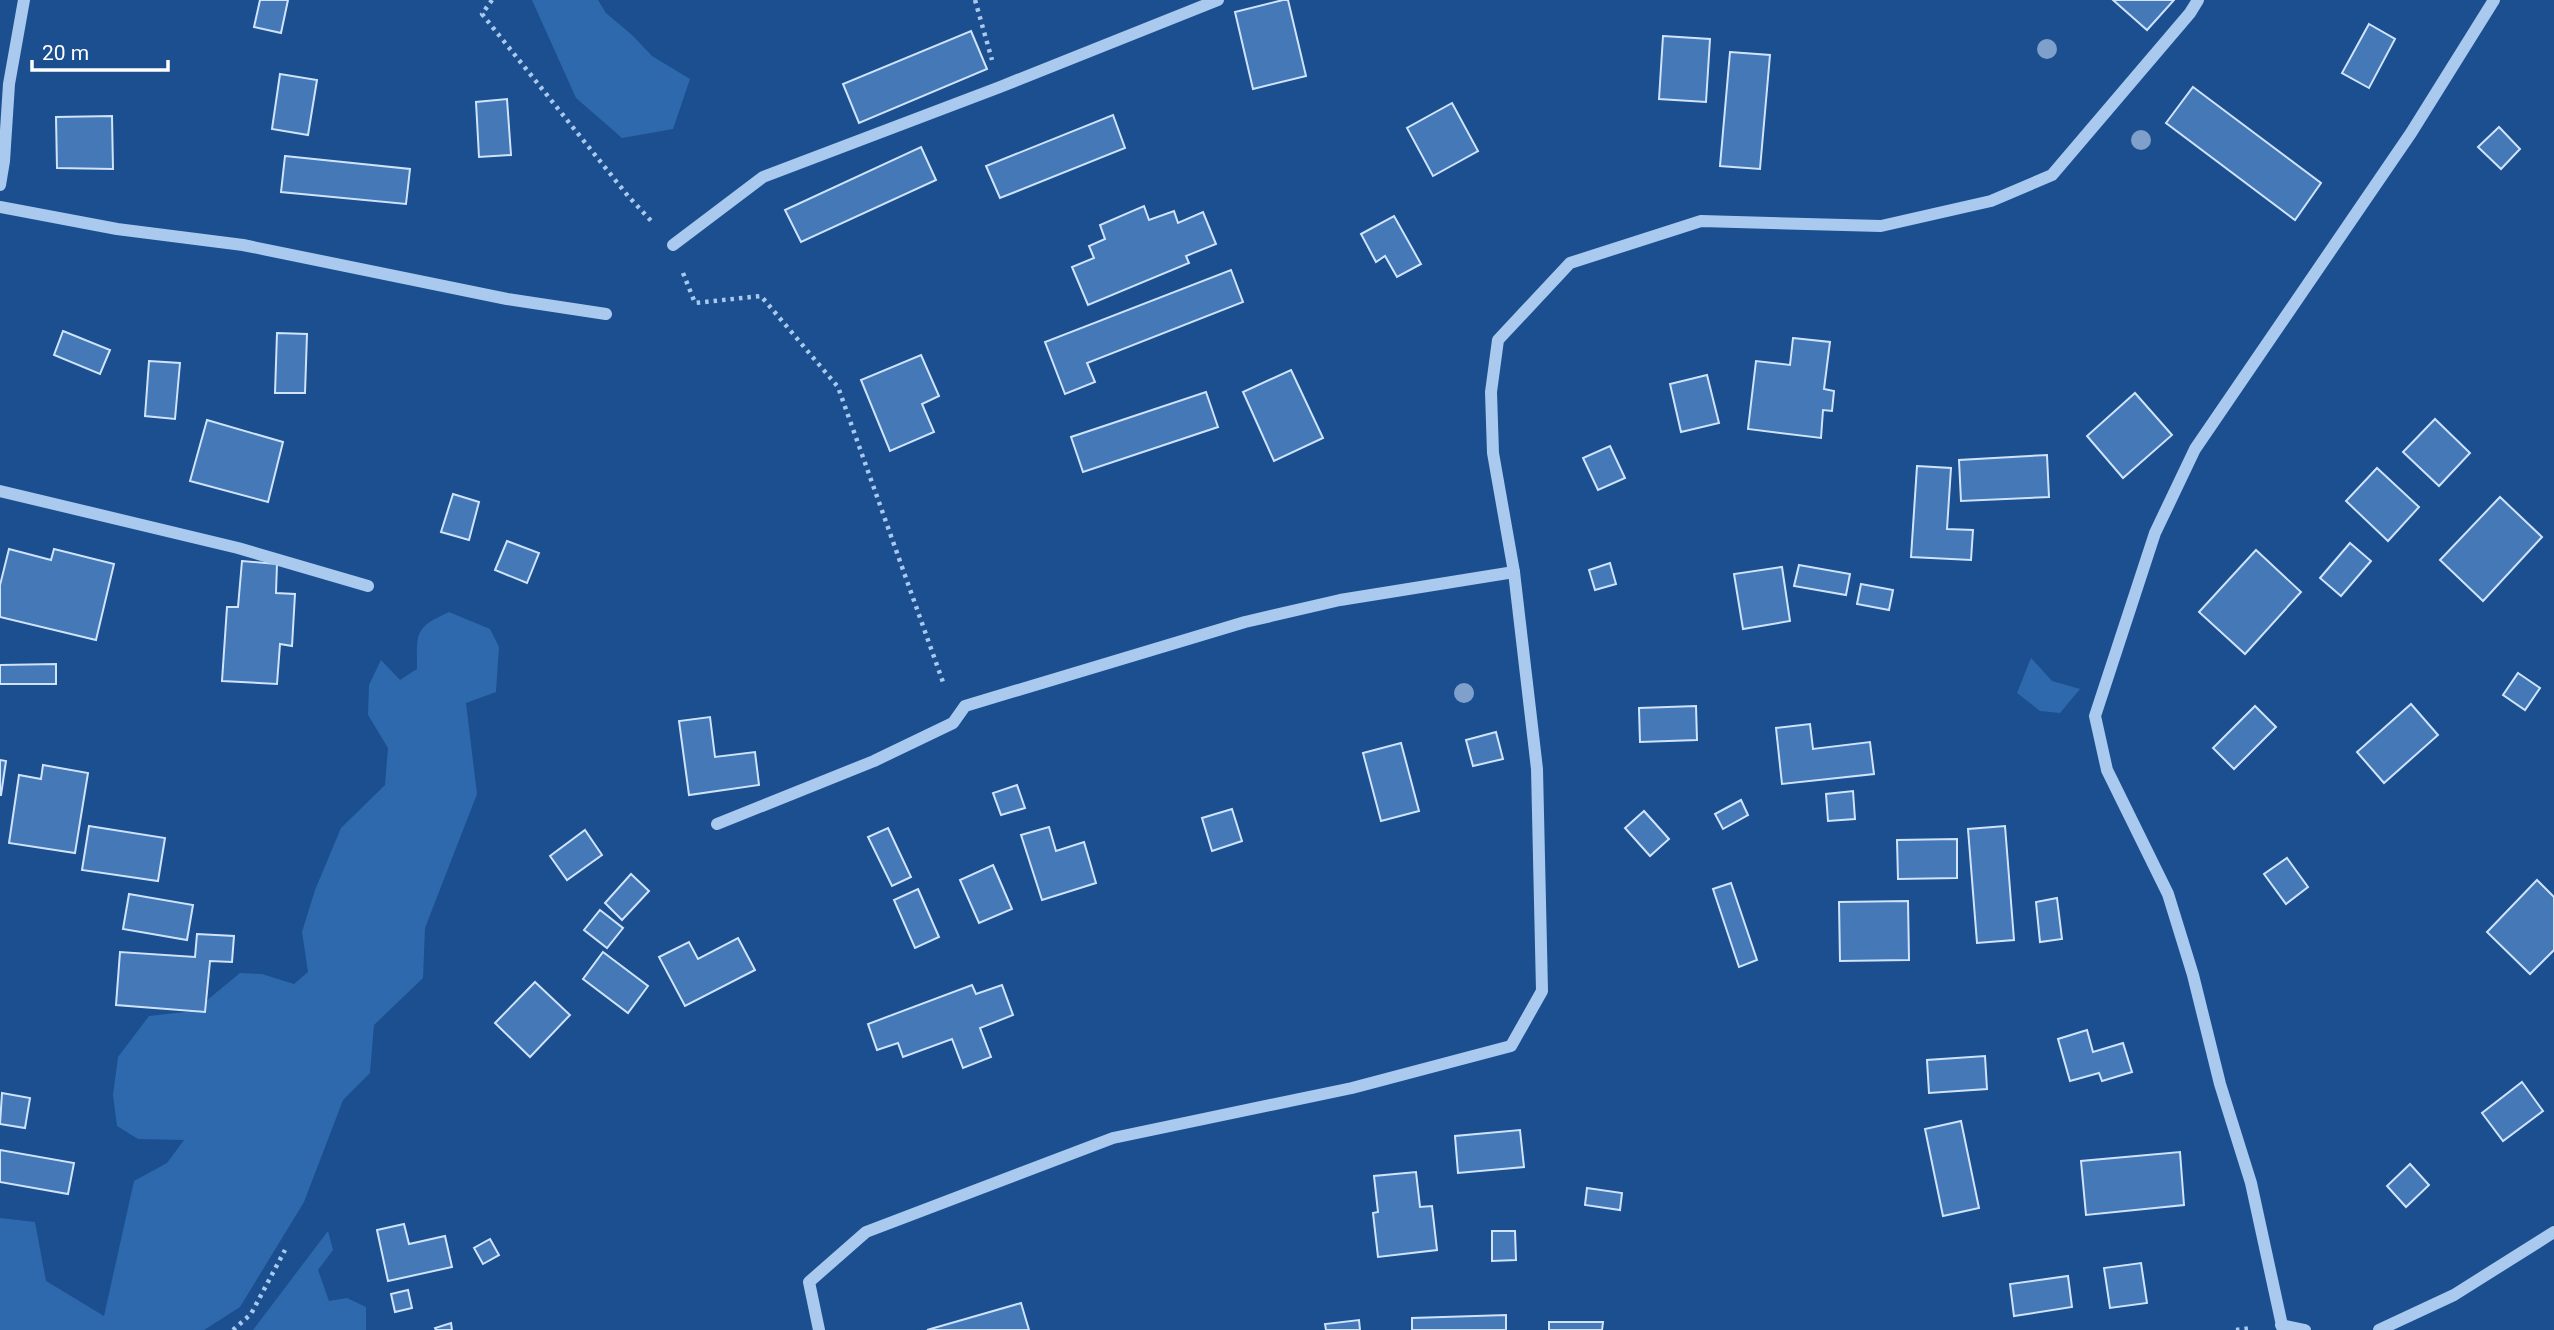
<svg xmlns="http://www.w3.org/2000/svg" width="2554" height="1330" viewBox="0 0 2554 1330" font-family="Roboto,sans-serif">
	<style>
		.green { fill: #2e69ad }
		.building { fill: #4478b7; stroke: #cfe3fa; stroke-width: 2 }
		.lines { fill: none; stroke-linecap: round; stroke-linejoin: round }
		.path { stroke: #a9c9ee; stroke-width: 4.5; stroke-dasharray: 3.5 5; stroke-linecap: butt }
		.minor { stroke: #a9c9ee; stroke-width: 12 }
		.tree { fill: #7ea0ca }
	</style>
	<rect width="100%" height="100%" fill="#1b4f8f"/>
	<!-- green -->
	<g class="green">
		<polygon points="532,0 598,0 606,13 632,35 652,56 690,79 673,129 622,138 576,98"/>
		<path d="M449,612L490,629L499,647L496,692L466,703L477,794L425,928L423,978L374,1025L370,1073L343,1100L304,1202L240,1307L204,1330H0V1218L35,1222L46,1281L104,1316L134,1181L167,1163L184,1140L138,1139L117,1126L113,1095L118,1057L149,1016L194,1011L240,973L262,974L294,984L308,972L302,932L315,890L341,828L385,785L388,748L368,715L369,685L381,660L400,680L417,669C417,632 414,628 449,612Z"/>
		<polygon points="2031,658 2052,681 2080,689 2060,713 2040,711 2017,693"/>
		<polygon points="328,1231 333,1250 318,1270 329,1301 347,1298 366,1307 366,1330 253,1330"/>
	</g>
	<!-- building -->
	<g class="building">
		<polygon points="260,0 288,0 281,33 254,27"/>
		<polygon points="1283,0 1288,0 1306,76 1253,89 1235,12"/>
		<polygon points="2113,0 2174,0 2147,30"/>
		<polygon points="2369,24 2395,39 2369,88 2342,73"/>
		<polygon points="971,31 987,69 859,123 843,84"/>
		<polygon points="1663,36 1710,39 1706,102 1659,99"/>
		<polygon points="1730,52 1770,55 1760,169 1720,166"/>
		<polygon points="280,74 317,80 308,135 272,129"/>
		<polygon points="2193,87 2321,183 2295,220 2166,123"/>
		<polygon points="507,99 511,155 479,157 476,102"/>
		<polygon points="1452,103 1478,151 1433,176 1407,128"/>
		<polygon points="1113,115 1125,148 1000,198 986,166"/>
		<polygon points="112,116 113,169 57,168 56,117"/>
		<polygon points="2499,127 2520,149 2501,169 2478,147"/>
		<polygon points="921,147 936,180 801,242 785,210"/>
		<polygon points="285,156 410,169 406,204 281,192"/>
		<polygon points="1144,206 1149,220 1174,211 1178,223 1203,212 1216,244 1186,256 1189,263 1088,305 1072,267 1094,258 1089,246 1105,239 1100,225"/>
		<polygon points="1394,216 1421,264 1397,277 1385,256 1376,262 1361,234"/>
		<polygon points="1231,270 1243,302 1087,363 1095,382 1065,394 1045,342"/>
		<polygon points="63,331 110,350 100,374 54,355"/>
		<polygon points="277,333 307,334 305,393 275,393"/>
		<polygon points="1793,338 1830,342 1824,389 1834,391 1832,411 1823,410 1821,438 1748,429 1756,361 1790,365"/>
		<polygon points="921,355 939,396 922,404 934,432 890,451 861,380"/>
		<polygon points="149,361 180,363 175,419 145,416"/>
		<polygon points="1291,370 1323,438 1274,461 1243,392"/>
		<polygon points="1707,375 1719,423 1681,432 1670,384"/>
		<polygon points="1206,392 1218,427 1083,472 1071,437"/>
		<polygon points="2135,393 2172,435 2123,478 2087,436"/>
		<polygon points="2435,419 2470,453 2439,486 2403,452"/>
		<polygon points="207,420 283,442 268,502 190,481"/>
		<polygon points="1610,446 1625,478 1598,490 1583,458"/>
		<polygon points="2047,455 2049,497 1961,501 1959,460"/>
		<polygon points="1917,466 1951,468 1947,529 1973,530 1971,560 1911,557"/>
		<polygon points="2377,468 2419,507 2388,541 2346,501"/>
		<polygon points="453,494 479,502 469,540 441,532"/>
		<polygon points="2500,497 2542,537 2483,601 2440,560"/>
		<polygon points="507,541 539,553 527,583 495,570"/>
		<polygon points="2350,543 2371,561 2341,596 2320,578"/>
		<polygon points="9,549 51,560 54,549 114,564 96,640 0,617 0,585"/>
		<polygon points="2256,550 2301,592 2245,654 2199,612"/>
		<polygon points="242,561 277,564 276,593 295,594 292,646 280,644 277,684 222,681 227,607 238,607"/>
		<polygon points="1610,563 1616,584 1595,590 1589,570"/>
		<polygon points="1799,565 1850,574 1846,595 1794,586"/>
		<polygon points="1782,567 1790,621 1743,629 1734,574"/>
		<polygon points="1861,584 1893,590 1889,610 1857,604"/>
		<polygon points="56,664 56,684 0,684 0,665"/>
		<polygon points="2518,673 2540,688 2525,710 2503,695"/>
		<polygon points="2411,704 2438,735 2384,783 2357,752"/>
		<polygon points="1696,706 1697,740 1640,742 1639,708"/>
		<polygon points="2255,706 2276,727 2234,769 2213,748"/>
		<polygon points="710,717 715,757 755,752 759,785 689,795 679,721"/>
		<polygon points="1810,724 1813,749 1870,742 1874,774 1782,784 1776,728"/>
		<polygon points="1496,732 1503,759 1473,766 1466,740"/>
		<polygon points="1401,743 1419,811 1381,821 1363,753"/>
		<polygon points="0,760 6,761 1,795 0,795"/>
		<polygon points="43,765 88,773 75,853 9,843 19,775 41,779"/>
		<polygon points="1017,785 1025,808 1001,815 993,793"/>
		<polygon points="1853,791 1855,819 1828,821 1826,794"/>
		<polygon points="1741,800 1748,815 1723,829 1715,814"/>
		<polygon points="1232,809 1242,841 1212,851 1202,818"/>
		<polygon points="1644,811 1669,839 1650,856 1625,828"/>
		<polygon points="89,826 165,838 158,881 82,870"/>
		<polygon points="2005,826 2014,940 1977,943 1968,829"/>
		<polygon points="1049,827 1056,851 1084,842 1096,883 1042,900 1021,835"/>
		<polygon points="888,828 911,877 892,886 868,837"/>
		<polygon points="585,830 602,855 567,880 550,856"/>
		<polygon points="1957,839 1957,878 1898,879 1897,840"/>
		<polygon points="2287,858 2308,887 2286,904 2264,874"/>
		<polygon points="993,865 1012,909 979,923 960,880"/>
		<polygon points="631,874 649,891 622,920 605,903"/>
		<polygon points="2537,880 2554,897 2554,950 2530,974 2487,932"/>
		<polygon points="1731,883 1757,960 1739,967 1713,889"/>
		<polygon points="918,889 939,937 915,948 894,900"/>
		<polygon points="129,894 193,905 187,940 123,929"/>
		<polygon points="2057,898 2062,939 2040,942 2036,902"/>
		<polygon points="1908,901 1909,960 1840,961 1839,902"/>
		<polygon points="600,910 623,928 607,948 584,930"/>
		<polygon points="197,934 234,936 232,962 210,961 205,1012 116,1005 120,952 195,957"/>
		<polygon points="738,938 755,970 685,1006 659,957 689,942 698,959"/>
		<polygon points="603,952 648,986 628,1013 583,979"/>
		<polygon points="535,982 570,1015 530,1057 495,1023"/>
		<polygon points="972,985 976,994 1002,985 1013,1015 980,1028 991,1057 963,1068 952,1039 903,1057 898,1043 877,1050 868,1024"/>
		<polygon points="2087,1030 2093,1052 2123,1043 2132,1072 2102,1081 2099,1073 2070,1081 2058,1039"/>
		<polygon points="1985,1056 1987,1089 1929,1093 1927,1060"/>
		<polygon points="2522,1082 2543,1111 2503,1141 2482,1113"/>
		<polygon points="2,1093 30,1098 25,1128 0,1124"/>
		<polygon points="1961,1121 1979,1208 1943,1216 1925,1129"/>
		<polygon points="1520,1130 1524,1167 1458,1173 1455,1136"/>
		<polygon points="0,1150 74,1163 68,1194 0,1182"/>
		<polygon points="2180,1152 2184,1205 2086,1215 2081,1161"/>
		<polygon points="2410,1164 2429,1185 2406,1207 2387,1186"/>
		<polygon points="1416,1172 1420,1207 1432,1206 1437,1250 1378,1257 1373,1213 1378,1212 1374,1176"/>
		<polygon points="1587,1188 1622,1193 1620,1210 1585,1205"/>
		<polygon points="404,1224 409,1244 445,1236 452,1267 388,1281 377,1230"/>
		<polygon points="1492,1231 1515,1231 1516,1260 1492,1261"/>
		<polygon points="490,1239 499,1255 483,1264 474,1248"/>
		<polygon points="2141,1263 2147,1303 2110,1308 2104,1268"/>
		<polygon points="2068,1276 2072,1307 2014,1316 2010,1284"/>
		<polygon points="408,1290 412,1308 395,1312 391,1294"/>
		<polygon points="1021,1303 1029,1330 927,1330"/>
		<polygon points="1506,1315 1506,1330 1412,1330 1412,1318"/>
		<polygon points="1359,1320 1360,1330 1326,1330 1325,1324"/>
		<polygon points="1549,1322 1603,1322 1602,1330 1549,1330"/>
		<polygon points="451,1323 452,1330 436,1330 435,1328"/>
	</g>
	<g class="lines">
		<!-- path -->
		<g class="path">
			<polyline points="492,0 482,14 628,196 654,224"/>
			<polyline points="975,0 992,60"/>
			<polyline points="683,273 695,303 761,296 838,387 944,685"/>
			<polyline points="233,1330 251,1314 285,1250"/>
			<polyline points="2236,1330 2252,1328"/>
		</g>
		<!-- minor -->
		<g class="minor">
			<polyline points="0,185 4,161 9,84 24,0"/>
			<polyline points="0,207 117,229 243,245 507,299 606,314"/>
			<polyline points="673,245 763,177 1000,87 1218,0"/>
			<polyline points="0,491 238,548 368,586"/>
			<polyline points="717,824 874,761 953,723 965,706 1245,622 1340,600 1514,572"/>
			<polyline points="2281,1325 2305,1330"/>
			<polyline points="819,1330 809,1282 866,1232 1113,1138 1352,1088 1511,1046 1542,991 1537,769 1514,572 1493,453 1491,392 1498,340 1570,263 1701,221 1881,226 1991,201 2052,175 2190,13 2198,0"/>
			<polyline points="2283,1330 2251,1183 2220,1084 2193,975 2168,894 2107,770 2095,716 2155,533 2195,449 2411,133 2494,0"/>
			<polyline points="2379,1330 2454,1295 2554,1232"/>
		</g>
	</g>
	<!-- trees -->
	<g class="tree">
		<circle cx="2047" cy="49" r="10"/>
		<circle cx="2141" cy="140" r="10"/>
		<circle cx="1464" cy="693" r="10"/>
	</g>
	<!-- scale -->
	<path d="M32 60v10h136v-10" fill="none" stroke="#ffffff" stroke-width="3.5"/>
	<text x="42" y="60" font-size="21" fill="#ffffff" stroke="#1b4f8f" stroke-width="5" paint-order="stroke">20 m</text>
</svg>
